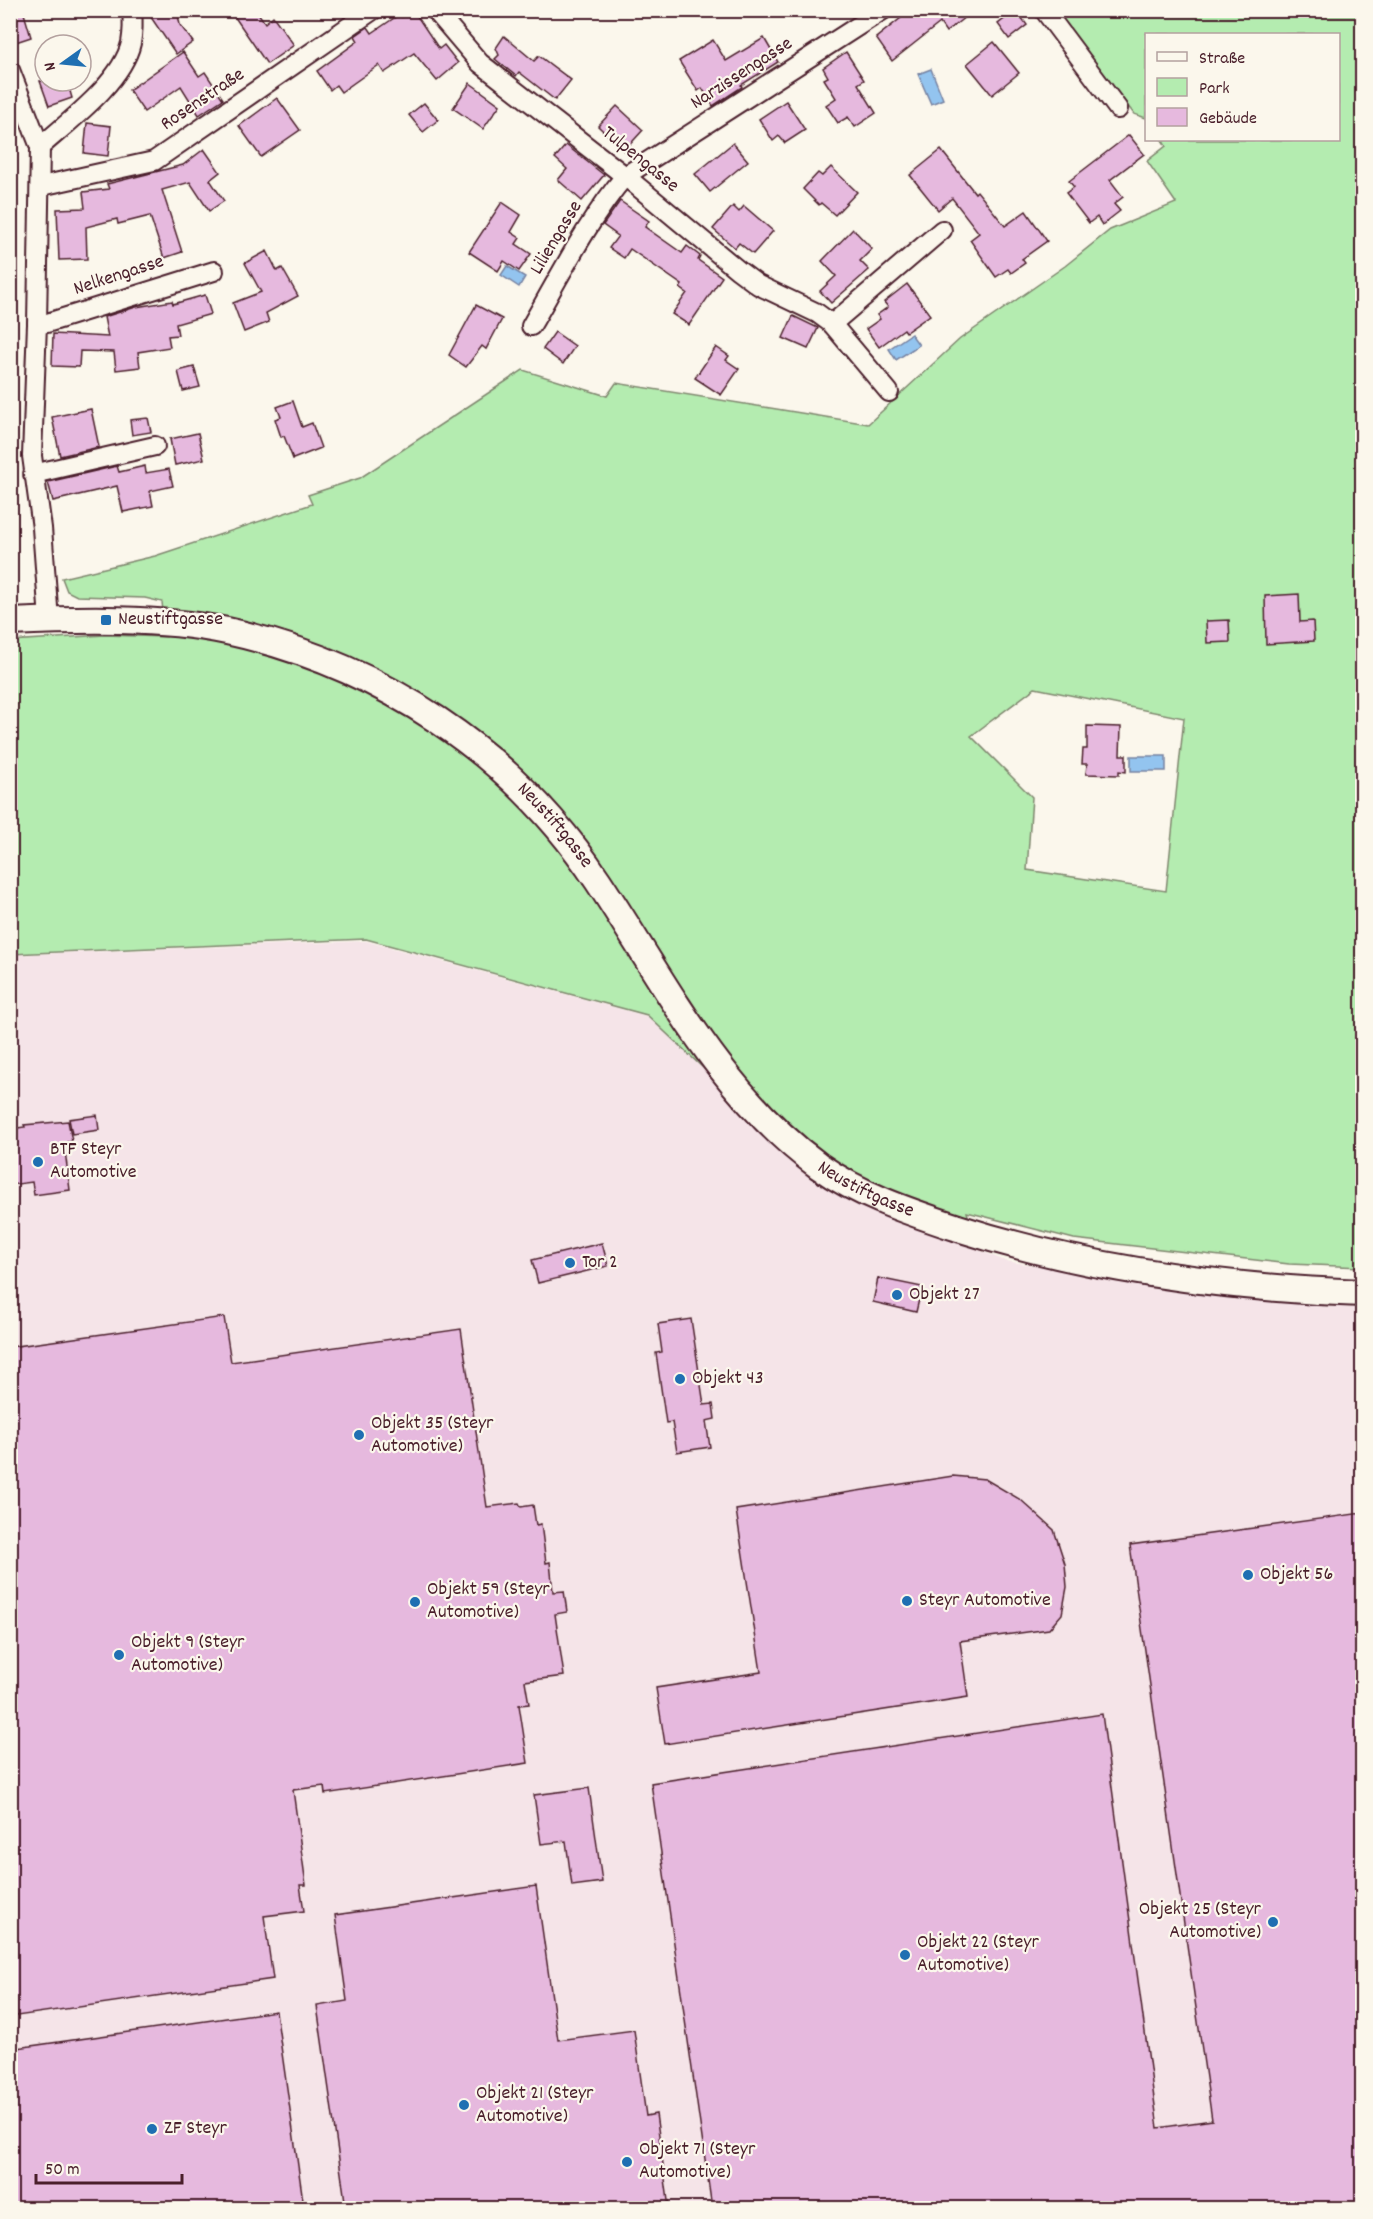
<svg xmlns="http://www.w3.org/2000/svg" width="1373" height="2219" viewBox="0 0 1373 2219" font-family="Dekko,sans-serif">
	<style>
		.built { fill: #f5e4e8 }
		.green { fill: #b4ecb0; stroke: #7f866e; stroke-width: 1.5; fill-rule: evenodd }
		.water { fill: #93c4ef; stroke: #7682a1; stroke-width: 1.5 }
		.building { fill: #e6b9de; stroke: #4a1f2b; stroke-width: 1.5 }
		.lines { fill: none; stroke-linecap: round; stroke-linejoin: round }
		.street-casing { stroke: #4a1f2b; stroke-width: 22 }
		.secondary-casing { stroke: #4a1f2b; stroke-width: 30 }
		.street { stroke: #fbf7ec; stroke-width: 18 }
		.secondary { stroke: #fbf7ec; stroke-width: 26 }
		.poi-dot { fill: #1f6fb2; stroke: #fbf7ec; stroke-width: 2 }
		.labels { text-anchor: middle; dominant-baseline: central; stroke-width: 4.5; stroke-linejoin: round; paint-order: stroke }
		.street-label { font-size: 20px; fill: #4a1f2b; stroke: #fbf7ec }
		.poi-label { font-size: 20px; fill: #4a1f2b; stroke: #fbf7ec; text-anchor: start }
	</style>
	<rect width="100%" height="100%" fill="#fbf7ec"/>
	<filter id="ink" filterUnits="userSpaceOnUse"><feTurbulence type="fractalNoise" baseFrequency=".0167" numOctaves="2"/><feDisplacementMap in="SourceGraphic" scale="12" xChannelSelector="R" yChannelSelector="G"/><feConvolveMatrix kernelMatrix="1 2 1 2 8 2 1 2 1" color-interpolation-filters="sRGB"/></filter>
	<g filter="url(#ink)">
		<!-- built -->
		<polygon class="built" points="366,941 647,1016 839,1191 1005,1261 1314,1306 1362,1308 1362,2208 11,2208 10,955"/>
		<!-- green -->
		<path class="green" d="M1056,11H1362V1267L1289,1264L1074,1239L967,1212L975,1242L829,1187L647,1015L366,939L11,954L10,641L105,635L166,637L162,602L145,598L77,596L67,591L62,578L155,556L312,504L308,495L360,478L523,370L607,396L616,383L868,424L960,339L1065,266L1110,230L1176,203L1147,161L1166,146L1162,140H1338V34H1146V118L1134,114ZM1035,688L1184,718L1166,891L1027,870L1032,797L971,736Z"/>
		<!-- water -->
		<g class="water">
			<polygon points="931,69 943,99 931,104 918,74"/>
			<polygon points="507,266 525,277 519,287 501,275"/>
			<polygon points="911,334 919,345 896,360 889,349"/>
			<rect x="1131" y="756" width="35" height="15"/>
		</g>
		<!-- building -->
		<g class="building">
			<polygon points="10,10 23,10 31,37 10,44"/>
			<polygon points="146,10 177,10 180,25 193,42 176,54"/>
			<polygon points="230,10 256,10 265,23 273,16 294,45 267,64"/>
			<polygon points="413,10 439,49 444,45 458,63 437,81 414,53 384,73 379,65 341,92 336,85 330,90 317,71 358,41 355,36 368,27 372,33 400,14 402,17"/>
			<polygon points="911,10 974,10 946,32 940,23 892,61 876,38"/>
			<polygon points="1016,10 1027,25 1009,39 998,24"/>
			<polygon points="504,36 534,61 539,56 571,80 555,100 519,72 516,76 495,59 499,55 496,48"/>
			<polygon points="764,38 778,62 741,85 742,87 713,106 702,88 698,91 679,61 713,40 726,61"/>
			<polygon points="994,42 1019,73 992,95 967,64"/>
			<polygon points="183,52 199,76 205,72 223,99 199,115 181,86 144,112 129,90"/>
			<polygon points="846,52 864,80 858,84 876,113 855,127 848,117 838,123 826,105 836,98 824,79 828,77 823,68"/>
			<polygon points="40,81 67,81 72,98 49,106"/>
			<polygon points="470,83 500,105 483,129 453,108"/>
			<polygon points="277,98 300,130 261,157 239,126"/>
			<polygon points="786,101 805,130 785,143 779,136 773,141 759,119"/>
			<polygon points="424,103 438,120 423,132 409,115"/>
			<polygon points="617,106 643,130 624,151 598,126"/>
			<polygon points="87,123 111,126 108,156 84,153"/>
			<polygon points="1129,135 1144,154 1110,180 1123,197 1114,204 1120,211 1102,225 1097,217 1089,223 1066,193 1074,187 1069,181"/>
			<polygon points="733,143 748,161 710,192 695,174"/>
			<polygon points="566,145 604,175 582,201 558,180 567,169 555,158"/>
			<polygon points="204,149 220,172 210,180 224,201 209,211 190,182 162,190 182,252 164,258 150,216 118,224 117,219 86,227 87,259 59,260 57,209 85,208 83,192 109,189 107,184 183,165"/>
			<polygon points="941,150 975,193 977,191 1005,226 1026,211 1047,241 1022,259 1025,263 1011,273 1008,269 996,277 970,240 979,233 952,198 938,210 910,175"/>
			<polygon points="831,167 857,192 835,215 821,203 819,205 803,189 818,173 822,176"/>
			<polygon points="620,201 649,221 645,227 682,253 687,246 700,256 698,260 722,277 689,325 672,314 687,293 680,288 682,285 630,249 624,258 609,248 618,236 603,225"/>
			<polygon points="502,202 521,215 511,232 520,238 516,244 531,254 519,271 504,261 498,271 469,252"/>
			<polygon points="733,206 739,212 744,206 773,231 753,254 739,243 735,248 713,229"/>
			<polygon points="853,229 872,249 860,261 869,270 831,303 820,291 836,276 822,261"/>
			<polygon points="267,251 277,271 282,268 298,296 266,313 269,322 244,332 233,303 261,292 245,263"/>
			<polygon points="907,284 930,315 906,332 904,329 879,347 866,329 880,319 877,315 888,307 884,302"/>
			<polygon points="205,295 211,314 176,324 178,335 168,336 170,347 138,352 140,367 116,370 114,352 80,351 79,367 52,366 53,334 108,337 104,317 136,307 172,301 173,304"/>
			<polygon points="476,305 502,319 486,349 482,346 466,367 449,355"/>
			<polygon points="793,316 818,328 808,349 783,338"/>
			<polygon points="555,332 575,346 563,364 543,349"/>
			<polygon points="716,347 729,356 726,360 739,369 721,395 695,378"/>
			<polygon points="194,367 200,387 183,391 178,371"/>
			<polygon points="293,401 302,427 312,423 321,448 293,459 284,436 281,437 275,419 281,417 277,407"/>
			<polygon points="91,409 99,447 60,456 52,417"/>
			<polygon points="148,418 151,432 132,435 130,420"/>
			<polygon points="198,433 204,459 175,465 170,439"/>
			<polygon points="117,466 119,472 145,466 146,473 169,469 173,486 150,491 153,506 123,512 117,486 53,501 48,482"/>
			<polygon points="1299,594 1300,622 1313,621 1314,641 1266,644 1265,596"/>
			<polygon points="1229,620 1230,642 1207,643 1206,621"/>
			<polygon points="1087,726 1121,727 1120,755 1126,755 1126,772 1119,771 1119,775 1086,774 1087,764 1082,764 1083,749 1087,749"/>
			<polygon points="97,1115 99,1130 72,1134 69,1119"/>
			<polygon points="68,1121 72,1141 64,1143 70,1190 34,1195 32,1182 10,1185 10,1129 25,1127 24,1125"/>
			<polygon points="602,1243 608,1266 538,1283 532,1260"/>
			<polygon points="878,1278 922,1287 916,1312 873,1302"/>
			<polygon points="224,1317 231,1362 461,1329 487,1507 519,1503 521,1507 533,1505 536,1525 541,1524 546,1563 550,1562 553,1592 564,1591 567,1612 555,1614 564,1676 525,1681 529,1704 519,1705 528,1763 325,1794 324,1786 293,1790 306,1885 300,1885 304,1911 264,1916 273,1979 10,2017 10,1347"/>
			<polygon points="691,1319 704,1405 713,1404 715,1419 706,1421 710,1447 677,1452 672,1422 666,1423 656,1353 662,1352 658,1324"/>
			<polygon points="953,1476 985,1479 1021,1500 1054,1530 1065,1564 1067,1587 1062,1614 1049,1629 960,1641 968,1697 665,1744 656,1688 761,1672 736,1510"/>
			<polygon points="1362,1513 1362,2208 712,2208 651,1783 1102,1714 1158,2128 1212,2120 1130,1545"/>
			<polygon points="589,1788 602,1882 572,1886 566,1841 541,1844 534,1795"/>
			<polygon points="536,1886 558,2040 634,2030 646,2116 656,2114 669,2208 346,2208 317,2006 347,2001 335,1915"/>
			<polygon points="276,2011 304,2208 10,2208 10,2049"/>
		</g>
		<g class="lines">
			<!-- street casing -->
			<g class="street-casing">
				<g id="street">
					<polyline points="435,10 480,63 625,176 738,270 758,285 817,313 832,324 889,392"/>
					<polyline points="1044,10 1118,109"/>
					<polyline points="10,70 40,147 37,324 32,456 42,528 49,620"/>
					<path d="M40,147C69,121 122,82 131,43C133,32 133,21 132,10"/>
					<polyline points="41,186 154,161 373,10"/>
					<polyline points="37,324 47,323 214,271"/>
					<polyline points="832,324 942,230"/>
					<path d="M531,326C560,276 588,220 625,176L883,10"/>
					<polyline points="33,474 155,446"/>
				</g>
			</g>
			<!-- secondary casing -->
			<g class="secondary-casing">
				<g id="secondary">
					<path id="s1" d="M10,622C80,619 159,617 227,631C379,664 513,752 598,881C664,981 720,1094 819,1166C861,1196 910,1212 958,1228C1089,1270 1226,1288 1362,1293"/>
				</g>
			</g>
			<!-- street -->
			<use href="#street" class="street"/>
			<!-- secondary -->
			<use href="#secondary" class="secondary"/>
		</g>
	</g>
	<!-- markers -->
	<g class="poi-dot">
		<rect x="100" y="614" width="12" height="12" rx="3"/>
		<circle cx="38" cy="1162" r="6"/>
		<circle cx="570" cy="1263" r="6"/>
		<circle cx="897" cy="1295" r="6"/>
		<circle cx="680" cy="1379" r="6"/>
		<circle cx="359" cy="1435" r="6"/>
		<circle cx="1248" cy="1575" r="6"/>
		<circle cx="907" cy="1601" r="6"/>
		<circle cx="415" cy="1602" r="6"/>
		<circle cx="119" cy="1655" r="6"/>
		<circle cx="1273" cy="1922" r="6"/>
		<circle cx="905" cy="1955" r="6"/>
		<circle cx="464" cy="2105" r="6"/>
		<circle cx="152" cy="2129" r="6"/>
		<circle cx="627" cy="2162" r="6"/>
	</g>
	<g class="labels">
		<!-- street labels -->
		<g class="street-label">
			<text transform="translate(742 74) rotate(-33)">Narzissengasse</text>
			<text transform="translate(203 100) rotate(-34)">Rosenstraße</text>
			<text transform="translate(640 160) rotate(39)">Tulpengasse</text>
			<text transform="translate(557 238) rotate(-59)">Liliengasse</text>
			<text transform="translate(119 276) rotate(-18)">Nelkengasse</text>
			<text stroke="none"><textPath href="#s1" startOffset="606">Neustiftgasse</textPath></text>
			<text stroke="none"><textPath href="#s1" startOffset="1092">Neustiftgasse</textPath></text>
		</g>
		<!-- poi labels -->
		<g class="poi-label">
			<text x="118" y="620">Neustiftgasse</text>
			<text x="50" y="1150">BTF Steyr<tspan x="50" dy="23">Automotive</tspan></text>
			<text x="582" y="1263">Tor 2</text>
			<text x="909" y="1295">Objekt 27</text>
			<text x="692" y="1379">Objekt 43</text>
			<text x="371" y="1424">Objekt 35 (Steyr<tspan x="371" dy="23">Automotive)</tspan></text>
			<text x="1260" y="1575">Objekt 56</text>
			<text x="427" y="1590">Objekt 59 (Steyr<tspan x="427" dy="23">Automotive)</tspan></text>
			<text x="919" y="1601">Steyr Automotive</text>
			<text x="131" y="1643">Objekt 9 (Steyr<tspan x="131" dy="23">Automotive)</tspan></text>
			<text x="1261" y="1910" text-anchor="end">Objekt 25 (Steyr<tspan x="1261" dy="23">Automotive)</tspan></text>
			<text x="917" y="1943">Objekt 22 (Steyr<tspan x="917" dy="23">Automotive)</tspan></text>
			<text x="476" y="2094">Objekt 21 (Steyr<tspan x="476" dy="23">Automotive)</tspan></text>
			<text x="164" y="2129">ZF Steyr</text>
			<text x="639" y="2150">Objekt 71 (Steyr<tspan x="639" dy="23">Automotive)</tspan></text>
		</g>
	</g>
	<!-- margin -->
	<rect width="1373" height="2219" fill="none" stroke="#fbf7ec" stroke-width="36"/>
	<rect x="18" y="18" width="1337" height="2183" fill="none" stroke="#4a1f2b" stroke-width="2" filter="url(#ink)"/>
	<!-- legend -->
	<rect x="1145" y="33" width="195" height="108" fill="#fbf7ec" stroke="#b4a19f" stroke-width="1.5"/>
	<rect x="1157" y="52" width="30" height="9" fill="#fbf7ec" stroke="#b4a19f" stroke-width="1.5"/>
	<text x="1199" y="63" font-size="18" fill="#4a1f2b">Straße</text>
	<rect x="1157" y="78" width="30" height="18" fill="#b4ecb0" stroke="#b4a19f" stroke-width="1.5"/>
	<text x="1199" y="93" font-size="18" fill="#4a1f2b">Park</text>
	<rect x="1157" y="108" width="30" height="18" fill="#e6b9de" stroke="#b4a19f" stroke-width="1.5"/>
	<text x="1199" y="123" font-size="18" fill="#4a1f2b">Gebäude</text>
	<!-- north arrow -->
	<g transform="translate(63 63) rotate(255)"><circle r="28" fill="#fbf7ec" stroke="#b4a19f" stroke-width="1.5"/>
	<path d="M0-4.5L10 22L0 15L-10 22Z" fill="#1f6fb2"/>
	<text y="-9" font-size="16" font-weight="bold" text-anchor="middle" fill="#4a1f2b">N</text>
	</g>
	<!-- scale -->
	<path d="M36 2174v9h146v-9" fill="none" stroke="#4a1f2b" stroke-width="3"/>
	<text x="45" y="2174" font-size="18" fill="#4a1f2b" stroke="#fbf7ec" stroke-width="4.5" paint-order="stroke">50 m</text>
</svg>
